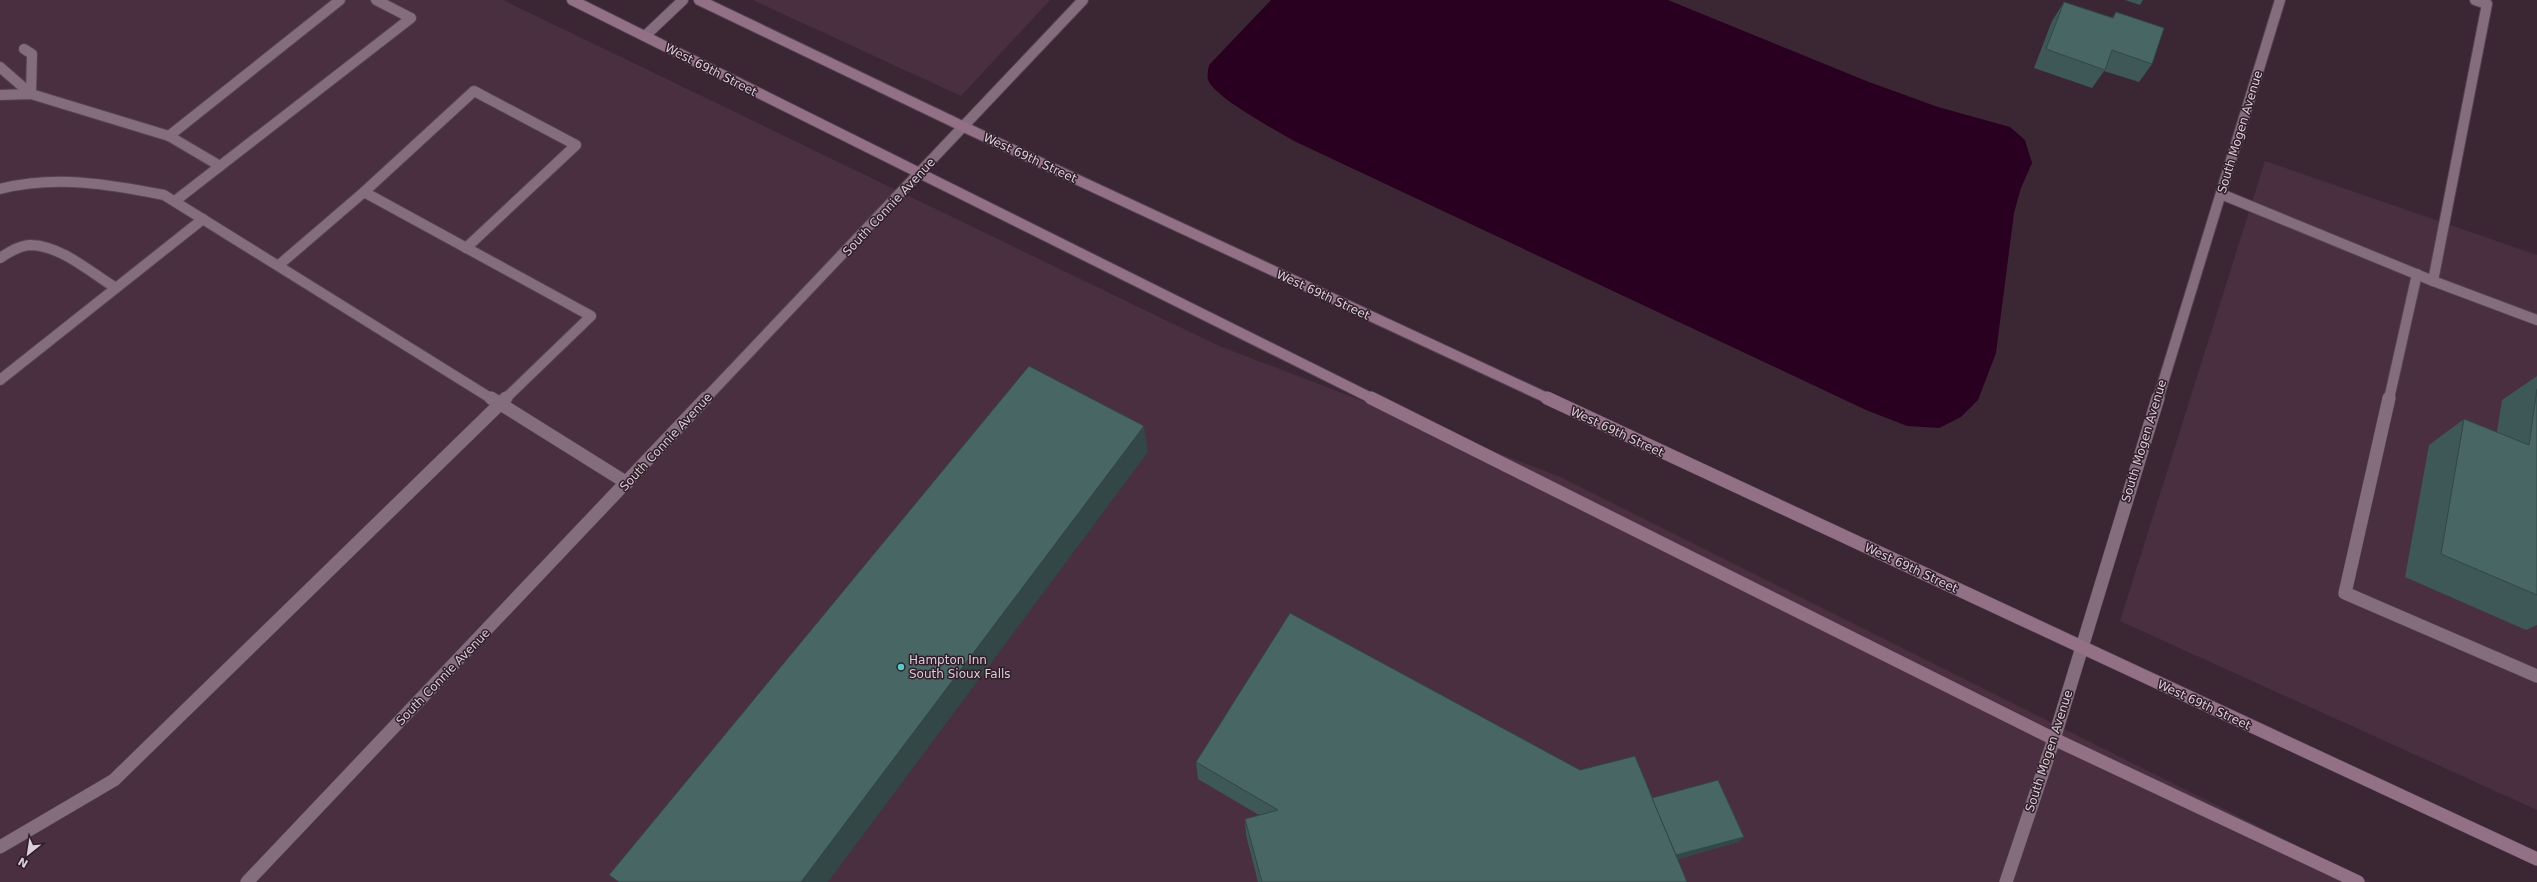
<svg xmlns="http://www.w3.org/2000/svg" width="2537" height="882" viewBox="0 0 2537 882" font-family="'DejaVu Sans',sans-serif">
	<style>
		.built { fill: #492f40 }
		.water { fill: #29001f }
		.lines { fill: none; stroke-linecap: round; stroke-linejoin: round }
		.lane-far1-casing { stroke: #554450; stroke-width: 12 }
		.lane-casing { stroke: #554450; stroke-width: 14 }
		.street-far1-casing { stroke: #554450; stroke-width: 12 }
		.street-casing { stroke: #554450; stroke-width: 14 }
		.secondary-far1-casing { stroke: #554450; stroke-width: 12 }
		.secondary-casing { stroke: #554450; stroke-width: 14 }
		.lane-far1 { stroke: #846d7c; stroke-width: 10 }
		.lane { stroke: #846d7c; stroke-width: 13 }
		.street-far1 { stroke: #846d7c; stroke-width: 10 }
		.street { stroke: #846d7c; stroke-width: 13 }
		.secondary-far1 { stroke: #927086; stroke-width: 10 }
		.secondary { stroke: #927086; stroke-width: 13 }
		.wall { fill: #3d5856 }
		.shaded-wall { fill: #324746 }
		.building { fill: #476664; stroke: #324746 }
		.poi-dot { fill: #54cdc7; stroke: #301d2a; stroke-width: 1.5 }
		.labels { text-anchor: middle; dominant-baseline: central; stroke-width: 3; stroke-linejoin: round; paint-order: stroke }
		.street-label { font-size: 12px; fill: #dbced6; stroke: #301d2a }
		.poi-label { font-size: 12px; fill: #dbced6; stroke: #301d2a; text-anchor: start }
	</style>
	<rect width="100%" height="100%" fill="#3b2734"/>
	<!-- built -->
	<g class="built">
		<polygon points="0,0 503,0 1217,345 1558,476 2370,882 0,882"/>
		<polygon points="753,0 1050,0 961,96"/>
		<polygon points="2265,161 2537,255 2537,810 2120,621"/>
	</g>
	<!-- water -->
	<path class="water" d="M1271,0H1668L1869,82L1938,107L2010,127L2025,140L2032,163L2021,188L2014,213L1996,353L1978,400L1961,417L1939,428L1907,426L1866,410L1294,141C1276,130 1215,98 1208,80C1207,76 1208,70 1209,65Z"/>
	<g class="lines">
		<!-- lane-far1 casing -->
		<g class="lane-far1-casing">
			<g id="lane-far1">
				<polyline points="645,36 683,0"/>
				<polyline points="24,49 32,54 31,94"/>
				<polyline points="0,67 31,94"/>
				<polyline points="0,95 31,94 169,136"/>
				<polyline points="220,166 169,136 340,0"/>
				<polyline points="364,192 474,91 576,145 466,248"/>
				<polyline points="2221,194 2433,281 2537,320"/>
				<polyline points="175,201 411,18 376,0"/>
				<path d="M0,258C9,252 20,245 31,245C62,246 91,273 116,288"/>
				<polyline points="279,265 364,192 591,316 505,399"/>
				<polyline points="2433,281 2487,4 2475,0"/>
				<polyline points="0,380 203,219"/>
				<polyline points="2389,399 2417,274"/>
			</g>
		</g>
		<!-- lane casing -->
		<g class="lane-casing">
			<g id="lane">
				<polyline points="2389,398 2345,593 2537,676"/>
				<polyline points="0,847 114,780 506,398"/>
			</g>
		</g>
		<!-- street-far1 casing -->
		<g class="street-far1-casing">
			<g id="street-far1">
				<path d="M0,189C56,175 108,184 164,195L492,399"/>
				<polyline points="705,399 1083,0"/>
				<polyline points="2158,399 2280,0"/>
			</g>
		</g>
		<!-- street casing -->
		<g class="street-casing">
			<g id="street">
				<polyline points="491,398 627,483"/>
				<polyline points="247,882 706,398"/>
				<polyline points="2006,882 2054,739 2158,398"/>
			</g>
		</g>
		<!-- secondary-far1 casing -->
		<g class="secondary-far1-casing">
			<g id="secondary-far1">
				<polyline points="572,0 1373,399"/>
				<polyline points="699,0 964,127 1549,399"/>
			</g>
		</g>
		<!-- secondary casing -->
		<g class="secondary-casing">
			<g id="secondary">
				<polyline points="1371,398 2054,739 2358,882"/>
				<polyline points="1547,398 2537,859"/>
			</g>
		</g>
		<!-- lane-far1 -->
		<use href="#lane-far1" class="lane-far1"/>
		<!-- lane -->
		<use href="#lane" class="lane"/>
		<!-- street-far1 -->
		<use href="#street-far1" class="street-far1"/>
		<!-- street -->
		<use href="#street" class="street"/>
		<!-- secondary-far1 -->
		<use href="#secondary-far1" class="secondary-far1"/>
		<!-- secondary -->
		<use href="#secondary" class="secondary"/>
	</g>
	<!-- wall -->
	<g class="wall">
		<polygon points="2125,0 2143,0 2140,5"/>
		<polygon points="2064,2 2112,18 2116,12 2152,64 2139,82 2104,71 2092,88 2034,68 2052,21"/>
		<polygon points="2537,376 2537,625 2526,630 2405,577 2429,445 2464,419 2497,432 2502,400"/>
		<polygon points="1196,762 1580,770 1652,798 1744,837 1738,842 1678,859 1687,882 1258,882 1246,835 1245,819 1259,815 1198,779"/>
	</g>
	<!-- shaded-wall -->
	<g class="shaded-wall">
		<polygon points="1144,426 1148,452 828,882 801,882"/>
		<polygon points="1744,837 1738,842 1659,864 1664,859"/>
	</g>
	<!-- building -->
	<g class="building">
		<polygon points="2064,2 2113,18 2116,12 2164,28 2152,64 2112,50 2105,70 2046,49"/>
		<polygon points="1029,366 1144,426 801,882 619,882 609,875"/>
		<polygon points="2537,389 2537,595 2441,554 2464,419 2529,445"/>
		<polygon points="1290,613 1580,770 1635,756 1687,882 1262,882 1245,819 1278,810 1196,762"/>
		<polygon points="1718,780 1744,837 1676,855 1652,798"/>
	</g>
	<!-- markers -->
	<circle class="poi-dot" cx="901" cy="667" r="4"/>
	<g class="labels">
		<!-- street labels -->
		<g class="street-label">
			<text transform="translate(711 70) rotate(27)">West 69th Street</text>
			<text transform="translate(2240 132) rotate(-73)">South Mogen Avenue</text>
			<text transform="translate(1030 158) rotate(25)">West 69th Street</text>
			<text transform="translate(889 207) rotate(-47)">South Connie Avenue</text>
			<text transform="translate(1323 295) rotate(25)">West 69th Street</text>
			<text transform="translate(1617 432) rotate(25)">West 69th Street</text>
			<text transform="translate(2144 441) rotate(-73)">South Mogen Avenue</text>
			<text transform="translate(666 442) rotate(-47)">South Connie Avenue</text>
			<text transform="translate(1911 568) rotate(25)">West 69th Street</text>
			<text transform="translate(443 677) rotate(-46)">South Connie Avenue</text>
			<text transform="translate(2204 705) rotate(25)">West 69th Street</text>
			<text transform="translate(2049 751) rotate(-72)">South Mogen Avenue</text>
		</g>
		<!-- poi labels -->
		<g class="poi-label">
			<text x="909" y="660">Hampton Inn<tspan x="909" dy="14">South Sioux Falls</tspan></text>
		</g>
	</g>
	<!-- north arrow -->
	<g transform="translate(28 854) rotate(210)" stroke="#301d2a" stroke-width="3" paint-order="stroke">
	<path d="M0-3L7 15L0 10L-7 15Z" fill="#dbced6"/>
	<text y="-6" font-size="11" font-weight="bold" text-anchor="middle" fill="#dbced6">N</text>
	</g>
</svg>
